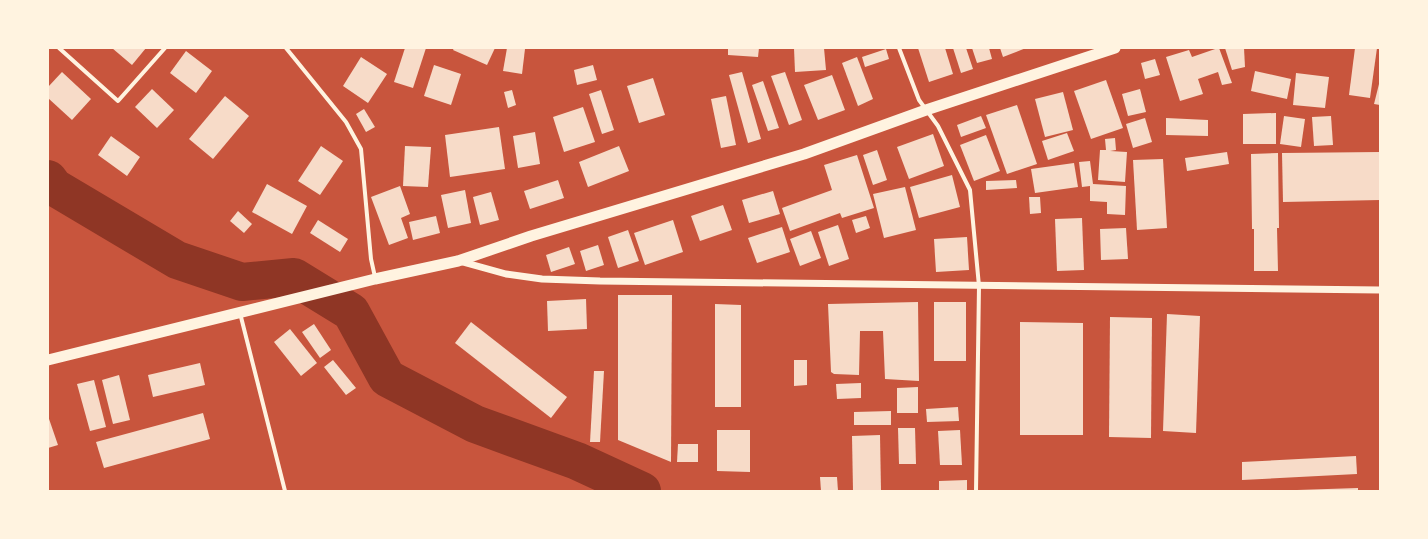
<svg xmlns="http://www.w3.org/2000/svg" width="1428" height="539" viewBox="0 0 1428 539" font-family="'Roboto Condensed',sans-serif">
	<style>
		.lines { fill: none; stroke-linecap: round; stroke-linejoin: round }
		.river { stroke: #8f3625; stroke-width: 38 }
		.building { fill: #f7dbc8 }
		.minor { stroke: #fff3e0; stroke-width: 4 }
		.tertiary { stroke: #fff3e0; stroke-width: 7 }
		.trunk { stroke: #fff3e0; stroke-width: 11 }
	</style>
	<rect width="100%" height="100%" fill="#c8553d"/>
	<g class="lines">
		<!-- river -->
		<polyline class="river" points="48,179 54,187 177,260 242,282 294,277 351,312 387,378 475,424 577,461 642,491"/>
	</g>
	<!-- building -->
	<g class="building">
		<polygon points="112,48 146,48 132,65"/>
		<polygon points="405,48 426,48 413,88 394,82"/>
		<polygon points="454,48 495,48 487,65 453,50"/>
		<polygon points="507,48 525,49 522,74 503,71"/>
		<polygon points="728,48 759,48 758,57 728,55"/>
		<polygon points="794,48 824,48 826,70 795,72"/>
		<polygon points="918,48 945,48 953,74 929,82"/>
		<polygon points="953,48 966,48 973,69 961,73"/>
		<polygon points="972,48 989,48 992,59 977,63"/>
		<polygon points="1000,48 1026,48 1003,57"/>
		<polygon points="1218,48 1219,48 1232,83 1222,85 1218,72 1198,79 1203,94 1180,101 1166,57 1189,50 1192,57"/>
		<polygon points="1225,48 1244,48 1245,67 1232,70"/>
		<polygon points="1355,48 1377,48 1370,98 1349,95"/>
		<polygon points="886,49 889,59 865,67 862,57"/>
		<polygon points="186,51 212,71 196,93 170,73"/>
		<polygon points="361,57 387,74 368,103 343,86"/>
		<polygon points="857,57 873,99 858,106 842,63"/>
		<polygon points="1155,59 1160,75 1145,79 1141,63"/>
		<polygon points="434,65 461,74 451,105 424,96"/>
		<polygon points="593,65 597,80 577,85 574,70"/>
		<polygon points="1255,71 1291,79 1287,99 1251,91"/>
		<polygon points="62,72 91,99 72,120 48,98 48,87"/>
		<polygon points="742,72 761,139 748,143 729,75"/>
		<polygon points="785,72 802,120 789,125 771,76"/>
		<polygon points="1296,73 1329,77 1325,108 1293,105"/>
		<polygon points="832,75 845,110 818,120 804,85"/>
		<polygon points="653,78 665,115 639,123 627,86"/>
		<polygon points="1106,80 1123,128 1091,139 1074,91"/>
		<polygon points="763,81 779,128 768,131 752,85"/>
		<polygon points="1379,84 1380,84 1380,105 1374,104"/>
		<polygon points="152,89 174,110 157,128 135,107"/>
		<polygon points="1140,89 1146,112 1128,116 1122,94"/>
		<polygon points="512,90 516,105 508,108 504,92"/>
		<polygon points="601,90 614,130 602,134 589,94"/>
		<polygon points="1063,92 1073,130 1045,137 1035,99"/>
		<polygon points="225,96 249,116 213,159 189,139"/>
		<polygon points="726,96 736,145 721,148 711,99"/>
		<polygon points="1017,105 1037,164 1007,174 986,115"/>
		<polygon points="583,107 595,142 564,152 553,117"/>
		<polygon points="364,109 375,127 366,132 356,114"/>
		<polygon points="1276,113 1276,144 1243,144 1243,114"/>
		<polygon points="981,116 986,128 961,137 957,125"/>
		<polygon points="1284,116 1305,119 1301,147 1280,144"/>
		<polygon points="1331,116 1333,145 1314,146 1312,117"/>
		<polygon points="1145,118 1152,142 1133,148 1126,124"/>
		<polygon points="1166,118 1208,120 1208,136 1166,135"/>
		<polygon points="499,127 505,169 450,177 445,135"/>
		<polygon points="535,132 540,164 518,168 513,136"/>
		<polygon points="1067,133 1074,151 1048,160 1042,141"/>
		<polygon points="933,134 944,166 909,179 897,147"/>
		<polygon points="986,135 1000,171 974,181 960,145"/>
		<polygon points="111,136 140,157 127,176 98,155"/>
		<polygon points="1115,138 1116,150 1110,151 1127,152 1125,182 1098,180 1100,150 1106,150 1105,139"/>
		<polygon points="321,146 343,161 320,195 298,181"/>
		<polygon points="405,146 431,147 428,187 403,186"/>
		<polygon points="619,146 629,171 588,187 579,162"/>
		<polygon points="877,150 887,180 873,185 863,155"/>
		<polygon points="1227,152 1229,164 1187,171 1185,158"/>
		<polygon points="1380,152 1380,200 1283,202 1282,153"/>
		<polygon points="1278,153 1279,228 1277,228 1278,271 1254,271 1254,229 1252,229 1251,154"/>
		<polygon points="857,155 874,208 842,218 840,213 790,231 782,208 832,190 824,165"/>
		<polygon points="1163,159 1167,228 1137,230 1133,160"/>
		<polygon points="1090,161 1093,184 1126,186 1125,215 1107,214 1107,202 1090,201 1090,186 1082,187 1079,162"/>
		<polygon points="1074,163 1078,187 1035,193 1031,169"/>
		<polygon points="952,175 960,207 919,218 910,187"/>
		<polygon points="558,180 564,198 530,209 524,191"/>
		<polygon points="1016,180 1017,188 986,190 986,181"/>
		<polygon points="267,184 307,206 292,234 252,212"/>
		<polygon points="400,186 410,214 401,218 408,238 389,245 371,197"/>
		<polygon points="905,187 916,230 884,238 873,194"/>
		<polygon points="465,190 471,223 448,228 441,195"/>
		<polygon points="773,191 780,214 749,223 742,200"/>
		<polygon points="491,192 499,220 480,225 473,197"/>
		<polygon points="1029,197 1040,197 1041,213 1030,214"/>
		<polygon points="723,205 732,230 700,241 691,216"/>
		<polygon points="238,211 252,224 244,233 230,221"/>
		<polygon points="436,216 440,233 413,240 409,222"/>
		<polygon points="866,216 870,228 856,233 852,220"/>
		<polygon points="1082,218 1084,270 1057,271 1055,219"/>
		<polygon points="318,220 348,239 340,252 310,233"/>
		<polygon points="673,220 683,252 645,265 634,233"/>
		<polygon points="838,225 849,259 829,266 818,232"/>
		<polygon points="782,227 790,252 757,263 748,238"/>
		<polygon points="1126,228 1128,259 1101,260 1100,229"/>
		<polygon points="628,230 639,261 618,268 608,237"/>
		<polygon points="811,231 821,258 800,266 790,239"/>
		<polygon points="967,237 969,270 936,272 934,239"/>
		<polygon points="598,245 604,265 586,271 580,251"/>
		<polygon points="569,247 575,264 551,272 546,255"/>
		<polygon points="618,295 672,295 671,462 618,440"/>
		<polygon points="586,299 587,329 548,331 547,301"/>
		<polygon points="918,302 919,381 885,379 883,331 860,331 859,375 834,374 831,372 828,304"/>
		<rect x="934" y="302" width="32" height="59"/>
		<polygon points="715,304 741,305 741,407 715,407"/>
		<polygon points="1167,314 1200,316 1196,433 1163,431"/>
		<polygon points="1110,317 1152,318 1151,438 1109,437"/>
		<polygon points="471,322 567,397 551,418 455,343"/>
		<polygon points="1020,322 1083,323 1083,435 1020,435"/>
		<polygon points="314,324 331,350 320,358 302,332"/>
		<polygon points="290,329 317,363 301,376 274,342"/>
		<polygon points="333,360 356,388 346,395 324,367"/>
		<polygon points="794,360 807,360 807,385 794,386"/>
		<polygon points="200,363 205,385 153,397 148,375"/>
		<polygon points="594,371 604,371 600,442 590,442"/>
		<polygon points="119,375 130,420 113,424 102,380"/>
		<polygon points="94,380 106,427 90,431 77,384"/>
		<polygon points="861,383 861,398 837,399 836,384"/>
		<polygon points="918,387 918,413 897,413 897,388"/>
		<polygon points="958,407 959,421 927,422 926,409"/>
		<polygon points="891,411 891,425 854,425 854,412"/>
		<polygon points="203,413 210,439 104,468 96,442"/>
		<polygon points="48,416 58,445 48,448"/>
		<polygon points="898,428 915,428 916,464 899,464"/>
		<polygon points="717,430 750,430 750,472 717,471"/>
		<polygon points="960,430 962,465 940,465 938,431"/>
		<polygon points="880,435 881,491 853,491 852,436"/>
		<polygon points="678,444 698,444 698,462 677,462"/>
		<polygon points="1356,456 1357,474 1242,480 1242,462"/>
		<polygon points="820,477 837,477 838,491 821,491"/>
		<polygon points="967,480 967,491 939,491 939,481"/>
		<polygon points="1358,488 1358,491 1297,491 1297,490"/>
	</g>
	<g class="lines">
		<!-- minor -->
		<g class="minor">
			<polyline points="59,48 118,101 165,48"/>
			<polyline points="286,48 346,122 361,149 371,259 375,277"/>
			<polyline points="899,48 919,100 938,126 970,190 979,286 976,491"/>
			<polyline points="240,313 285,491"/>
		</g>
		<!-- tertiary -->
		<polyline class="tertiary" points="459,261 506,274 542,279 600,281 1380,290"/>
		<!-- trunk -->
		<polyline class="trunk" points="48,360 375,279 458,261 531,236 804,154 926,110 1115,48"/>
	</g>
	<!-- border -->
	<rect width="1428" height="539" fill="none" stroke="#fff3e0" stroke-width="98"/>
</svg>
